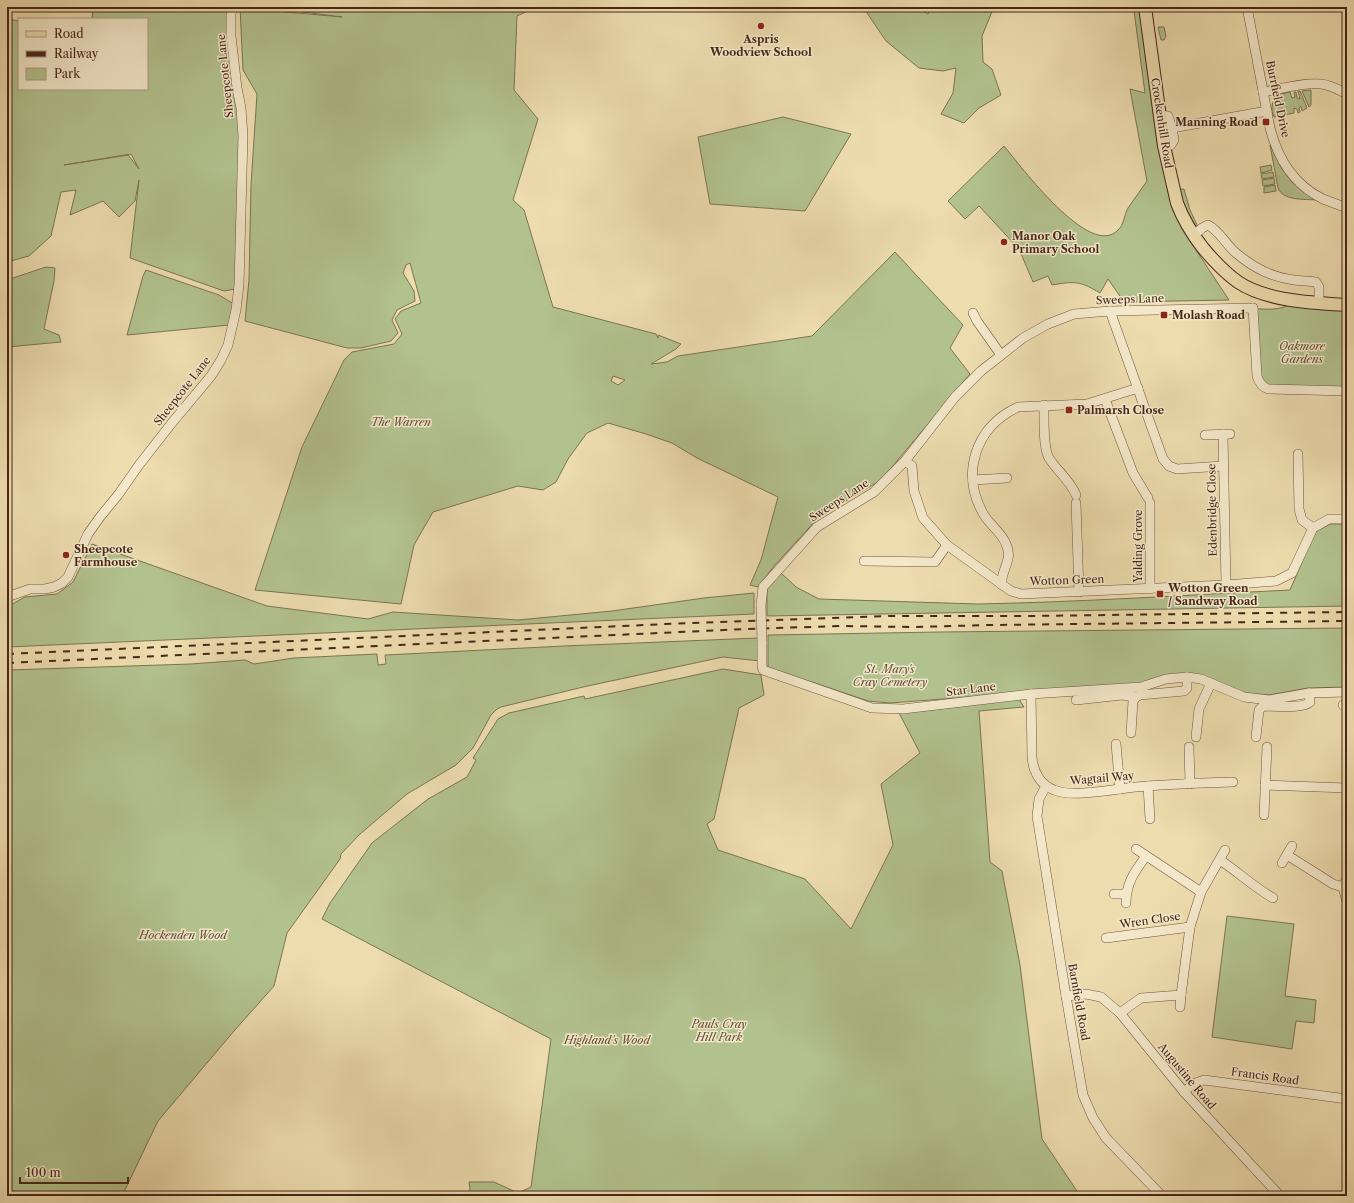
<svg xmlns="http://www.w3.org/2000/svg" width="1354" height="1203" viewBox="0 0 1354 1203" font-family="'Libre Caslon Text',serif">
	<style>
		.green { fill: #b2c28f; stroke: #7d7454; fill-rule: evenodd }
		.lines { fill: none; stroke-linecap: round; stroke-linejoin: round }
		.minor-casing { stroke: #71543e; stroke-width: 10 }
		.major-casing { stroke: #482619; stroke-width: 14 }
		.minor { stroke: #f3e8ca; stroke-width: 9 }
		.major { stroke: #eddcae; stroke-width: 12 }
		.rail { stroke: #482619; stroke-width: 2; stroke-dasharray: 7 7; stroke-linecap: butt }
		.minor-bridge-casing { stroke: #71543e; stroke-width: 10; stroke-linecap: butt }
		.minor-bridge { stroke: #f3e8ca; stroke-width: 9 }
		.poi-dot { fill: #8f2418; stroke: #f3e8ca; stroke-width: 1.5 }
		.labels { text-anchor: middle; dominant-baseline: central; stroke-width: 3; stroke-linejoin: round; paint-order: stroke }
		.poi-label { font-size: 11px; font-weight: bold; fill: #482619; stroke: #f3e8ca; text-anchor: start }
		.street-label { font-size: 11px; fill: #482619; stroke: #f3e8ca }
		.park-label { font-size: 11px; font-style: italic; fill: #624d36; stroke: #f3e8ca }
	</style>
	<rect width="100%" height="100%" fill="#eddcae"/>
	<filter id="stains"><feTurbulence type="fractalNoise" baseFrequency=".005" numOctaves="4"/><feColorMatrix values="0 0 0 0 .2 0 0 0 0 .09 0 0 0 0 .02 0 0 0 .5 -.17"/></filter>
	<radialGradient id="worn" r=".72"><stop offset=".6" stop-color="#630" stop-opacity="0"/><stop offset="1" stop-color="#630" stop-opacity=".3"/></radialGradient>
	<!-- green -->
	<g class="green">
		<path d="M93,7H229L240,124L235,289L224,291L130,258L139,180L135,201L119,217L103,201L70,215L76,190L61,192L51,236L29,256L7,262V19L19,21V89H147V19H92ZM131,154L139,169L128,155L64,165Z"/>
		<path d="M240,7H256L286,12L342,17L264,7H536L517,16L514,90L538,119L513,200L524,210L553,307L656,334L658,338V335L681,344L676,349L651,364L667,362L678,356L812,336L895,252L918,277L963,325L950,348L970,374L881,480L819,517L774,566L758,587L750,585L761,560L778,497L697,458L672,443L646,434L608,423L587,433L568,459L556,482L543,490L518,486L433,512L414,545L401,604L255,590L302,447L344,360L352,352L394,344L402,334L395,319L401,311L421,303L410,263L406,265L403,273L414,291L415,301L397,310L392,320L398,333L391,341L361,348H347L245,321L249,280L251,185L257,94L243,70ZM613,376L625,380L618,385L611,381Z"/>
		<polygon points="863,7 916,7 928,14 932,7 941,7 946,10 948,7 994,7 982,36 983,62 992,69 1001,95 979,108 964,123 941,114 953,93 956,68 943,71 919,68 886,41"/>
		<path d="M1130,7H1141L1175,207L1190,241L1229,300L1124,302L1108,279L1100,293C1080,281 1075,281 1052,285L1048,276L1033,282L1019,249L979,206L965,219L948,201L1004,146C1020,165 1090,260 1118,230C1124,225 1124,215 1128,208C1134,199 1141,190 1147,181L1130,89L1145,93L1134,11Z"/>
		<polygon points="1158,27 1164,27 1166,36 1164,40 1161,40"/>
		<polygon points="1311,90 1311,105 1309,107 1302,91"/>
		<path d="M1298,91H1300L1307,108L1302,111L1301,106L1299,108L1300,112L1298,113L1297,109L1294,108V113L1274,117C1270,108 1272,102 1277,95L1290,92L1292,98L1295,97L1294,92H1296L1297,98L1300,99Z"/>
		<polygon points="783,117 851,134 805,211 710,204 698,137"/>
		<path d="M1270,145L1282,169L1293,183L1317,200C1305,199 1283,201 1278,188Z"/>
		<polygon points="1271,165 1272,170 1261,173 1260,167"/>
		<polygon points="1273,172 1274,177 1262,179 1261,174"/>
		<polygon points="1274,178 1275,184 1263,186 1262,180"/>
		<polygon points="1275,185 1276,191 1264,193 1264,187"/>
		<polygon points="1183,189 1184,189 1190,210 1198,227 1193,226 1191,224 1178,190"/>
		<polygon points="46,267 55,268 54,281 44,329 59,335 61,342 7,347 7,280"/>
		<polygon points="146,270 219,295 234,304 229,325 127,335 143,276"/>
		<path d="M1289,305L1347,308V391L1261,385L1253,308C1266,310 1278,310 1289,305Z"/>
		<path d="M1330,524H1347V606L767,616V588L780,572L796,587L819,599L978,604C1082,602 1186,595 1290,590L1315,532Z"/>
		<polygon points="92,544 267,606 368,619 393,612 518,620 612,611 704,598 754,593 754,614 7,647 7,607 25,597 57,594 73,582"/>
		<polygon points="1347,628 1347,687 1308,688 1269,695 1242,693 1209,678 1141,684 890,703 868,701 815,683 790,676 768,668 768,635 939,632"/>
		<polygon points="758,638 760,661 723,657 583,687 501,707 497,709 491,715 473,748 456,765 407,794 360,834 341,854 340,859 287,933 274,986 234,1031 158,1121 122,1196 7,1196 7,699 9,699 9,670 191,664 245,660 254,664 294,658 377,654 378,665 386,664 385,655 564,646"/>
		<polygon points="723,669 761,675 764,695 739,708 714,819 707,824 718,850 805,879 851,929 893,845 881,784 920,753 899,713 1019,699 1024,707 979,711 990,862 1002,871 1020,965 1042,1139 1079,1194 1088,1196 467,1196 470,1189 469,1182 494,1182 518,1193 531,1187 551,1039 322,919 330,903 372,843 428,799 467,777 476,760 473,758 498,719 509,713 584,696 585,699"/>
		<polygon points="1227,916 1294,924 1285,996 1316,1000 1314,1023 1296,1021 1292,1049 1212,1037"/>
	</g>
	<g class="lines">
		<!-- minor casing -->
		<g class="minor-casing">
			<g id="minor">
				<path d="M1247,7L1270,128C1278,159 1294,185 1323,199C1331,202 1339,205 1347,208"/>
				<path d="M1263,92C1280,89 1304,82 1321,84C1331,85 1339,90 1347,94"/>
				<polyline points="1160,115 1168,116 1172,128"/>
				<polyline points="1164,146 1171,145 1174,140 1172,128 1267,111"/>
				<path d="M1194,235L1202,228L1208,225C1220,231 1226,245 1236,253C1254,268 1271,277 1294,280C1302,281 1309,281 1316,282L1319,287V302"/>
				<path d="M1253,308L1257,376C1259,383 1262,387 1268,389L1347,391"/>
				<polyline points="1110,311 1163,459 1169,466 1177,469 1223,466"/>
				<polyline points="973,313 977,321 1001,355"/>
				<polyline points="1105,399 1133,473 1148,498"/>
				<path d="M1044,405C1044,418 1043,448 1049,458C1057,471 1070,480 1076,495"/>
				<polyline points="1223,434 1226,585"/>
				<polyline points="1205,435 1230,434"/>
				<polyline points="1298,454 1299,509 1302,520 1313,528"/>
				<polyline points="905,461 912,466 914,491 923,518 947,545 1011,591 1021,594 1226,585 1276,581 1292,573 1313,528 1329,519 1347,519"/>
				<polyline points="973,480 1007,478"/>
				<polyline points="1076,503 1079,592"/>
				<polyline points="1150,503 1150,589"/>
				<polyline points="864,561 935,562 947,545"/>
				<path d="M1002,585C1000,569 1014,561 1006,544C1002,533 990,525 984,515C960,474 975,427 1018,407L1087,404L1138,388"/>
				<polyline points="7,597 30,589 45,589 54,587 62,583 68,577 88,534 100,517 118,495 139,465 171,424 211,376 221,360 228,345 236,310 239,285 243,136 241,108 237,88 231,36 231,15 232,7"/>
				<polyline points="761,605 763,587 817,527 874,492 905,461 955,397 981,371 1023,338 1048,324 1074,314 1110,311 1253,308"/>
				<polyline points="762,642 762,666 763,670 872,708 903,709 1031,694 1141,687 1166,679 1187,677 1201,679 1244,697 1269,700 1309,693 1347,692"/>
				<path d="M1031,694L1032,757C1033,771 1040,785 1054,790C1073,798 1114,789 1136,787C1168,784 1200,783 1233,782"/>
				<polyline points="1076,700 1122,695 1136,697"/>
				<polyline points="1343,705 1347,705"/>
				<polyline points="1131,733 1133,701 1136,697 1140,695 1184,691 1187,688 1187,677"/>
				<polyline points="1196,737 1199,709 1211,683"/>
				<path d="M1256,737L1259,710L1263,706C1273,706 1304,709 1310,702L1309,693"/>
				<polyline points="1116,744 1120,789"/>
				<polyline points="1189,747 1190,784"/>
				<polyline points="1265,785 1347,788"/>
				<polyline points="1046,786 1039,799 1037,816 1066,996 1083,1095 1093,1118 1106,1138 1162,1196"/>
				<polyline points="1148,786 1150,819"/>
				<polyline points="1264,815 1267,747"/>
				<polyline points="1136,849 1201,892"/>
				<polyline points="1287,855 1333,884 1343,887"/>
				<path d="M1220,860C1238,872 1254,887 1273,898"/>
				<polyline points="1282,863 1292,846"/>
				<polyline points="1347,878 1343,887 1347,902"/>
				<polyline points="1114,894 1126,894"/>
				<path d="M1126,903C1126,883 1135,871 1146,856"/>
				<polyline points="1106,938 1190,927"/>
				<polyline points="1066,996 1086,994 1101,997 1120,1013 1184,1092 1280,1196"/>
				<polyline points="1180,1007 1181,995"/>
				<polyline points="1120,1013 1141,998 1181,995 1190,927 1201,892 1225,850"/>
				<polyline points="1184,1092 1193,1084 1204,1080 1347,1099"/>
			</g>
		</g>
		<!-- major casing -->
		<g class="major-casing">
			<path id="major" d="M1145,7L1164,146L1177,203C1183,219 1192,234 1203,248C1213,260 1224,272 1238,282C1266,301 1313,303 1347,305"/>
		</g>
		<!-- minor -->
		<use href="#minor" class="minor"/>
		<!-- major -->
		<use href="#major" class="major"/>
		<!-- rail -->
		<g class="rail">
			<polyline points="7,654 689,623 889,616 1029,616 1347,612"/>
			<polyline points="7,663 746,629 840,626 914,627 990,625 1347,621"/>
		</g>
		<!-- minor-bridge casing -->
		<g class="minor-bridge-casing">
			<polyline id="minor-bridge" points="761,605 762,642"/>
		</g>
		<!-- minor-bridge -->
		<use href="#minor-bridge" class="minor-bridge"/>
	</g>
	<!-- markers -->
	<g class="poi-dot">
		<circle cx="761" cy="26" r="4"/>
		<rect x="1262" y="118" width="8" height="8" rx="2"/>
		<circle cx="1004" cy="242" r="4"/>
		<rect x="1160" y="311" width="8" height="8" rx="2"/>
		<rect x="1065" y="406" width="8" height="8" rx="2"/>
		<circle cx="66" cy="555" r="4"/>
		<rect x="1156" y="590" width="8" height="8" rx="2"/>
	</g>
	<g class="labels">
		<!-- poi labels -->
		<g class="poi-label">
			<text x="761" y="39" text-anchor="middle">Aspris<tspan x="761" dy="13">Woodview School</tspan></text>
			<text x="1258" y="122" text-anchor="end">Manning Road</text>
			<text x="1012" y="236">Manor Oak<tspan x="1012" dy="13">Primary School</tspan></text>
			<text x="1172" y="315">Molash Road</text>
			<text x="1077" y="410">Palmarsh Close</text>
			<text x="74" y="549">Sheepcote<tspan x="74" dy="13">Farmhouse</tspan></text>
			<text x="1168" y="588">Wotton Green<tspan x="1168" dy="13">/ Sandway Road</tspan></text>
		</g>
		<!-- street labels -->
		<g class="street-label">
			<text transform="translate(225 76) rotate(-96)">Sheepcote Lane</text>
			<text transform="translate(1278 99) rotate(78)">Burrfield Drive</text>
			<text transform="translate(1162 123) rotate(81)">Crockenhill Road</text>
			<text transform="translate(1130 299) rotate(-2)">Sweeps Lane</text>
			<text transform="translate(182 391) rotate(-52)">Sheepcote Lane</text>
			<text transform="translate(839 500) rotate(-33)">Sweeps Lane</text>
			<text transform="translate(1212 510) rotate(-91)">Edenbridge Close</text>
			<text transform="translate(1138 546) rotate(-90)">Yalding Grove</text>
			<text transform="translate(1067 580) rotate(-2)">Wotton Green</text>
			<text transform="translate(971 689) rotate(-7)">Star Lane</text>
			<text transform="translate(1102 778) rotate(-5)">Wagtail Way</text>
			<text transform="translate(1150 920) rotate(-8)">Wren Close</text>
			<text transform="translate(1079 1002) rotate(80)">Barnfield Road</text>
			<text transform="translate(1187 1076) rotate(50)">Augustine Road</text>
			<text transform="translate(1265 1076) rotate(8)">Francis Road</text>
		</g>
		<!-- park labels -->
		<g class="park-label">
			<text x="1302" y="346">Oakmore<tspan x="1302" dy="13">Gardens</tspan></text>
			<text x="401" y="422">The Warren</text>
			<text x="890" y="669">St. Mary's<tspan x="890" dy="13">Cray Cemetery</tspan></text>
			<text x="183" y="935">Hockenden Wood</text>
			<text x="719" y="1024">Pauls Cray<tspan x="719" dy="13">Hill Park</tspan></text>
			<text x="607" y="1040">Highland's Wood</text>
		</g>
	</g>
	<!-- margin -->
	<rect width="1354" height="1203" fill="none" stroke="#eddcae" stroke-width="24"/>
	<rect x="8" y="8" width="1338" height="1187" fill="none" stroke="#482619" stroke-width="2"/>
	<rect x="12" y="12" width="1330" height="1179" fill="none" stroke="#482619"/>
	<!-- legend -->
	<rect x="18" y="18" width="130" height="72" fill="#f3e8ca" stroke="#af9a83"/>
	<rect x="26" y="31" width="20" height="6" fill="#eddcae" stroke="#af9a83"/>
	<text x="54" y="38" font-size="12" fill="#482619">Road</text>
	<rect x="26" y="51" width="20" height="6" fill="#482619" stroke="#af9a83"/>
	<text x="54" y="58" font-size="12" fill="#482619">Railway</text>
	<rect x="26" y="68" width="20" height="12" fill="#b2c28f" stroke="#af9a83"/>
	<text x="54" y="78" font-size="12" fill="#482619">Park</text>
	<!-- scale -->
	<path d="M20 1177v6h108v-6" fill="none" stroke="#482619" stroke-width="2"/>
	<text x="26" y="1177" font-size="12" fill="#482619" stroke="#f3e8ca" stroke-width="3" paint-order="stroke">100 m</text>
	<rect width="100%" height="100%" filter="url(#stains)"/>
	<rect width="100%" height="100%" fill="url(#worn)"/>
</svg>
